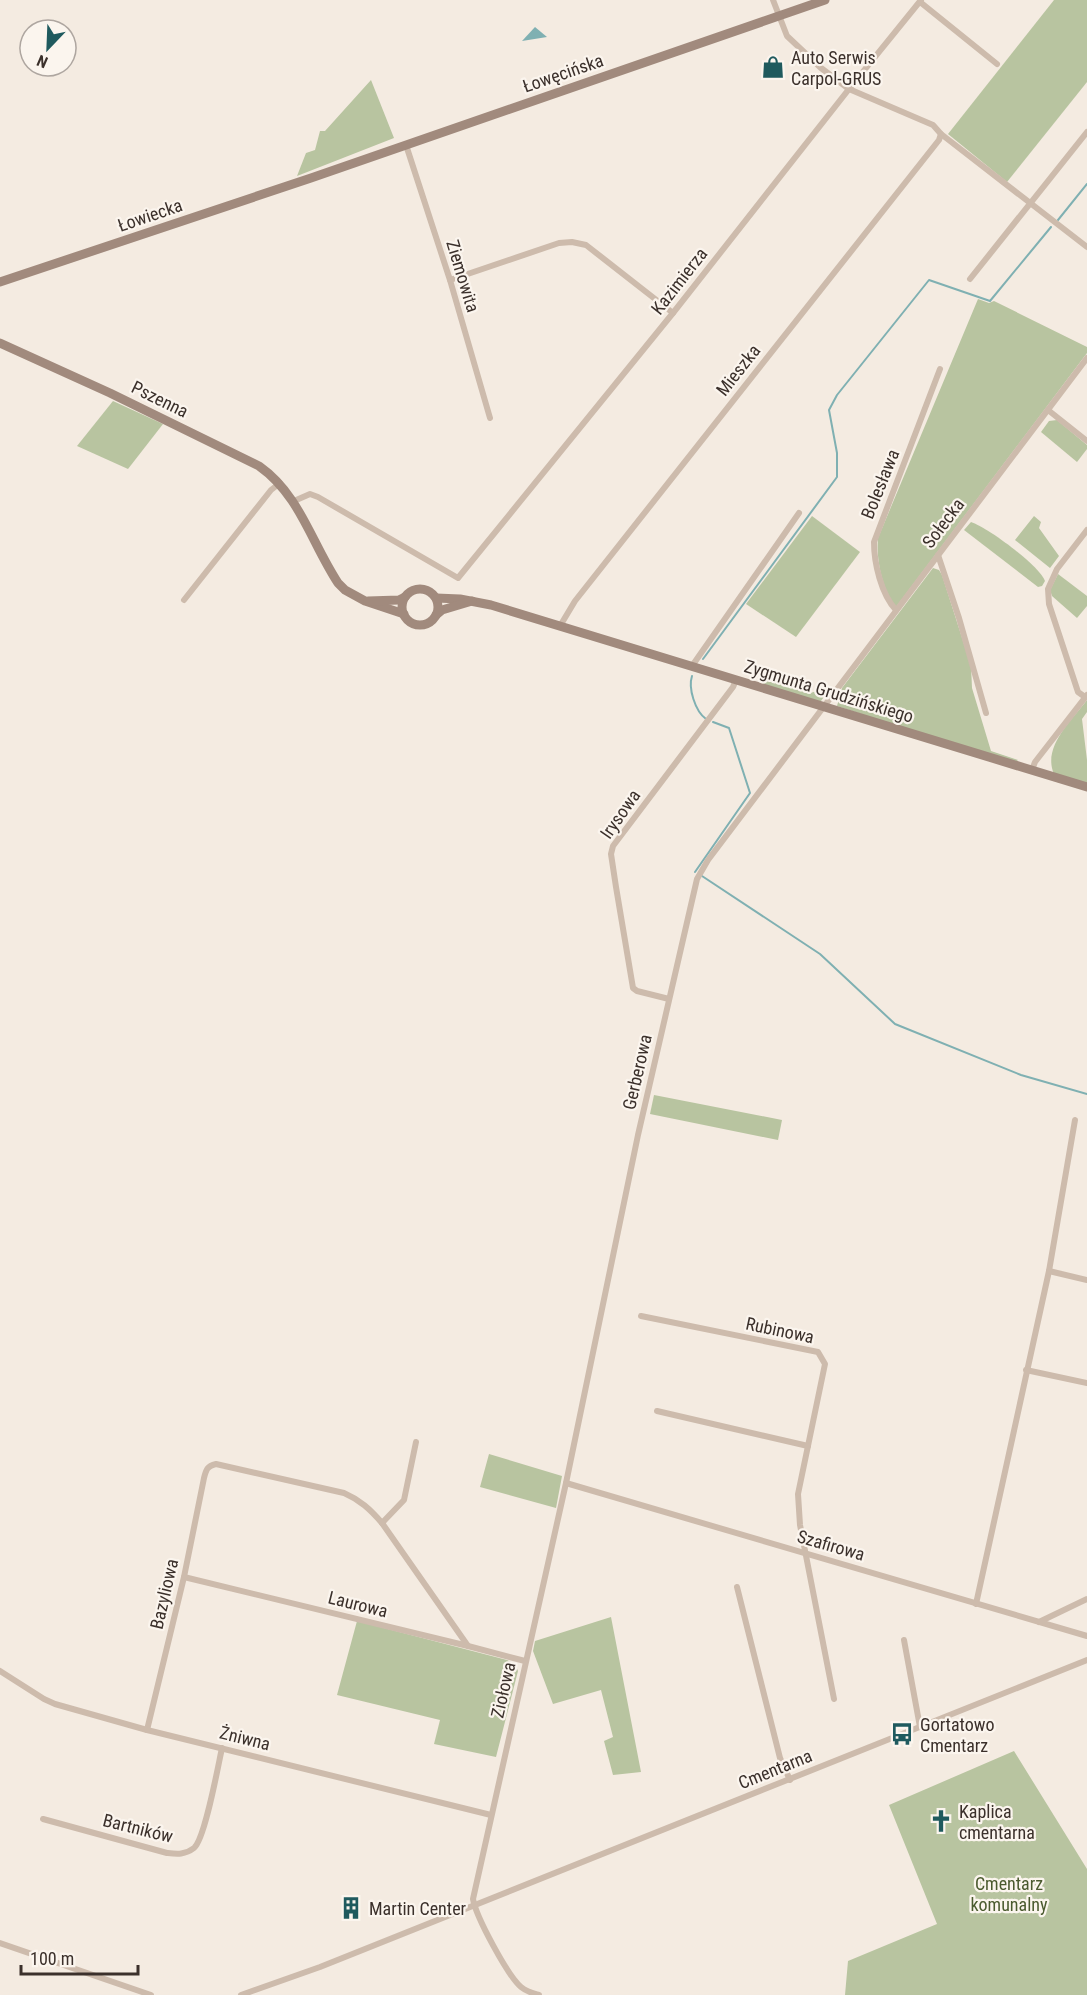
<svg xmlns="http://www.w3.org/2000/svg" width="1087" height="1995" viewBox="0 0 1087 1995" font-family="'Roboto Condensed',sans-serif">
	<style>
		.green { fill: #b8c4a0 }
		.water { fill: #7fb0b2 }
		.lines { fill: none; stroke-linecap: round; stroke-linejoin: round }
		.stream { stroke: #7fb0b2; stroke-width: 2 }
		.street { stroke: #cdbbac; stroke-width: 6 }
		.secondary { stroke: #a18a7d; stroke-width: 9 }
		.labels { text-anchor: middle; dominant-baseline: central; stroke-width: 4.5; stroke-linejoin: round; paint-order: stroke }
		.poi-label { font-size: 18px; fill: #3b302b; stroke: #fbf5ee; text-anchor: start }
		.street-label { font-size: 18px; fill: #3b302b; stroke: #fbf5ee }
		.park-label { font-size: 18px; fill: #4a5a2e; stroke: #fbf5ee }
	</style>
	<rect width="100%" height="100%" fill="#f4ebe1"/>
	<!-- green -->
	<g class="green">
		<polygon points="1054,0 1087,0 1087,82 1007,182 948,134"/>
		<polygon points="371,80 394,138 297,176 306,153 315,150 320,131 325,131"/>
		<path d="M978,299L989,303L994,301L1087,347V353L896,607C882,590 876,559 878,538Z"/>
		<polygon points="113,401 163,424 128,469 77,446"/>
		<polygon points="1057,420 1087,445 1087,449 1077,462 1041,432 1049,421"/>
		<polygon points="812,516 860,552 796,637 746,604"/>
		<polygon points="1034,516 1041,522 1039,528 1059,556 1050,568 1015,540"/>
		<path d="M971,522C987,527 1040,566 1045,581L1042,586L1038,587L964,530Z"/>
		<polygon points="933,568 939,570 942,575 971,666 972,688 991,751 1018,760 1013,764 837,706 842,688"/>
		<polygon points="1058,574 1087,596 1087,606 1077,618 1052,596 1050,590"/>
		<polygon points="767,675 771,681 810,693 831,687 821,701 816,705 758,689"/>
		<path d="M1087,700V712L1082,719L1087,760V788L1054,774C1042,747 1072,720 1087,700Z"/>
		<polygon points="654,1095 782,1120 778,1140 650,1114"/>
		<polygon points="489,1454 562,1476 556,1508 480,1487"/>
		<polygon points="611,1617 641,1772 613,1775 604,1741 613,1737 601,1690 553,1704 533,1651 535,1641"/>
		<polygon points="357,1621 507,1660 515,1664 518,1671 496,1757 434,1744 440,1720 337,1695"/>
		<polygon points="1014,1751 1087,1869 1087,1995 845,1995 848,1961 937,1924 889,1805"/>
	</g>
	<!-- water -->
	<polygon class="water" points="535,27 547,37 522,41"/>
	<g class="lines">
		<!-- stream -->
		<g class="stream">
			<polyline points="1058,220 1087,184"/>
			<polyline points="703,659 837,477 837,453 829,410 837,395 929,280 990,301 1051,227"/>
			<path d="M692,676C688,688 695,711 706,719"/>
			<polyline points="695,872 750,793 729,728 713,722"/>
			<polyline points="702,876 820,954 895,1024 1021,1075 1087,1094"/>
		</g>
		<!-- street -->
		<g class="street">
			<polyline points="773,0 787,36 821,68 849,89 933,125 941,134 1087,247"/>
			<polyline points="920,2 997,64"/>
			<polyline points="406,145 450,280 490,418"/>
			<polyline points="970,279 1087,132"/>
			<polyline points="450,280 559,243 572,242 586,245 673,313"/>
			<polyline points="1048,410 1087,441"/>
			<polyline points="294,501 310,494 318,497 458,578 673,313 849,89 921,0"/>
			<polyline points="938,555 959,618 986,713"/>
			<polyline points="184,600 271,490 280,483"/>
			<path d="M896,610C881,594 874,563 874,542L940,369"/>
			<polyline points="560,626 575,601 939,140 941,134"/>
			<polyline points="692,666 799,513"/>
			<polyline points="1085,697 1078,692 1049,604 1048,589 1057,569 1087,530"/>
			<polyline points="1032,770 1035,762 1087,695"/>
			<polyline points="669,999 637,991 633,988 616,887 611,854 613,846 733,687 736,680"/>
			<polyline points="1049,1271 1087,1280"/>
			<polyline points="641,1316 818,1352 825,1364 798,1494 800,1525 834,1699"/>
			<polyline points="1026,1370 1087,1383"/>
			<polyline points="657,1411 808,1446"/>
			<polyline points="416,1442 404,1500 382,1523 468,1646"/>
			<polyline points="566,1483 1087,1636"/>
			<polyline points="184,1577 468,1646 525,1661"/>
			<polyline points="737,1587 780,1758 790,1780"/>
			<polyline points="976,1604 1049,1271 1075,1120"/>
			<polyline points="1039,1622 1087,1599"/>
			<polyline points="904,1640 920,1727"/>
			<polyline points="0,1671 44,1699 55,1704 147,1730 491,1815"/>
			<path d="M147,1730L184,1577L204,1478C206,1470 207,1466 216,1464L344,1493C360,1500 370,1509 382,1523"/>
			<path d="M43,1819L167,1853C177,1854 185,1855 194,1848C205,1839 218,1766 222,1748"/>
			<polyline points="0,1943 151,1995"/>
			<polyline points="241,1995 320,1967 1087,1660"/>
			<path d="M539,1995C532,1993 527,1992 521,1987C508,1976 476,1917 473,1899L566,1483L638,1135L697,879L708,860L1087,358"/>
		</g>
		<!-- secondary -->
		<g class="secondary">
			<polyline points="0,282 311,178 825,0"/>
			<path d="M0,343L110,393L259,466C300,495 311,542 338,583L345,590L365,601L404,614"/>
			<circle cx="420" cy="607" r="18"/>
			<polyline points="436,598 460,599 491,605 1087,787"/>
			<polyline points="368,601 399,600 405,597"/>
			<polyline points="436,615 442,610 472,601"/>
		</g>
	</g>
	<!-- icons -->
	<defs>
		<g id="shop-bare" transform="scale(1.8)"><path d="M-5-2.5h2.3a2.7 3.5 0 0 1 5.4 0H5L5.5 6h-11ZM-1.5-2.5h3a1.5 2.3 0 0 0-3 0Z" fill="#1f5a5e" stroke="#fbf5ee" stroke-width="2.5" paint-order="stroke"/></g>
		<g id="bus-bare" transform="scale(1.8)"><path d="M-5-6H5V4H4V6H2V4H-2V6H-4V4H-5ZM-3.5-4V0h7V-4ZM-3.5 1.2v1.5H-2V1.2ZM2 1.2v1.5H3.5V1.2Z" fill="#1f5a5e" stroke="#fbf5ee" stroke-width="2.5" paint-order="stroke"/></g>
		<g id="church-bare" transform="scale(1.8)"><path d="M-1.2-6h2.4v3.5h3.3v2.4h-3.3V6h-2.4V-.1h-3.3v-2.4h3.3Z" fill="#1f5a5e" stroke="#fbf5ee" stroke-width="2.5" paint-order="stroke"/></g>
		<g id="building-bare" transform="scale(1.8)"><path d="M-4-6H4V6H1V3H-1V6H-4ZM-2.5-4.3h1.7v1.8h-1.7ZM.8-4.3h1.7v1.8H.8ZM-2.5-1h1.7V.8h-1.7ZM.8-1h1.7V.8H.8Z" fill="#1f5a5e" stroke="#fbf5ee" stroke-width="2.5" paint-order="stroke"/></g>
	</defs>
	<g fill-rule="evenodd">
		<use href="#shop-bare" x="773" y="67"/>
		<use href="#bus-bare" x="902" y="1734"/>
		<use href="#church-bare" x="941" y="1821"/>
		<use href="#building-bare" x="351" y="1908"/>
	</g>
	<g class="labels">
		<!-- poi labels -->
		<g class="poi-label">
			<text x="791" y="57">Auto Serwis<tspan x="791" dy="21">Carpol-GRUS</tspan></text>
			<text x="920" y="1724">Gortatowo<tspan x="920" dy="21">Cmentarz</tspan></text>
			<text x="959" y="1811">Kaplica<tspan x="959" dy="21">cmentarna</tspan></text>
			<text x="369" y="1908">Martin Center</text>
		</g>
		<!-- street labels -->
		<g class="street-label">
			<text transform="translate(563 73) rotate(-19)">Łowęcińska</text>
			<text transform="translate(150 215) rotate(-19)">Łowiecka</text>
			<text transform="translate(463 276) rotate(73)">Ziemowita</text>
			<text transform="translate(679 281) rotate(-52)">Kazimierza</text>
			<text transform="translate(738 370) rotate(-52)">Mieszka</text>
			<text transform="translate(160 399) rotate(26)">Pszenna</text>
			<text transform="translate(880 484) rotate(-68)">Bolesława</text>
			<text transform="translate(943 523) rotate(-53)">Sołecka</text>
			<text transform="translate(829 691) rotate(17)">Zygmunta Grudzińskiego</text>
			<text transform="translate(620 814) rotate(-55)">Irysowa</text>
			<text transform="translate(637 1072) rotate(-77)">Gerberowa</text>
			<text transform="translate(780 1330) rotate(12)">Rubinowa</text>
			<text transform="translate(831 1545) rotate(16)">Szafirowa</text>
			<text transform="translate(164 1594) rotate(-77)">Bazyliowa</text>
			<text transform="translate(358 1604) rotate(14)">Laurowa</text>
			<text transform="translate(503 1690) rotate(-77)">Ziołowa</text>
			<text transform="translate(245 1738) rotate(14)">Żniwna</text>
			<text transform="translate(775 1769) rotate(-22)">Cmentarna</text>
			<text transform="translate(138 1828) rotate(14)">Bartników</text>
		</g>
		<!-- park labels -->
		<g class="park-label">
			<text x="1009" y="1883">Cmentarz<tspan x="1009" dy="21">komunalny</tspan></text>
		</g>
	</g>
	<!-- north arrow -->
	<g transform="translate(48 48) rotate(203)"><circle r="28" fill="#fbf5ee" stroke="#aea6a0" stroke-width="1.5"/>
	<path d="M0-4.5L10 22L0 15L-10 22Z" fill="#1f5a5e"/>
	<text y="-9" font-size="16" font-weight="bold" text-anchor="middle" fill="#3b302b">N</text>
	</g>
	<!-- scale -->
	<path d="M21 1965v9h117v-9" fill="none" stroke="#3b302b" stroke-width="3"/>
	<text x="30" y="1965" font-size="18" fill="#3b302b" stroke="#fbf5ee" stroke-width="4.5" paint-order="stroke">100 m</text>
</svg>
